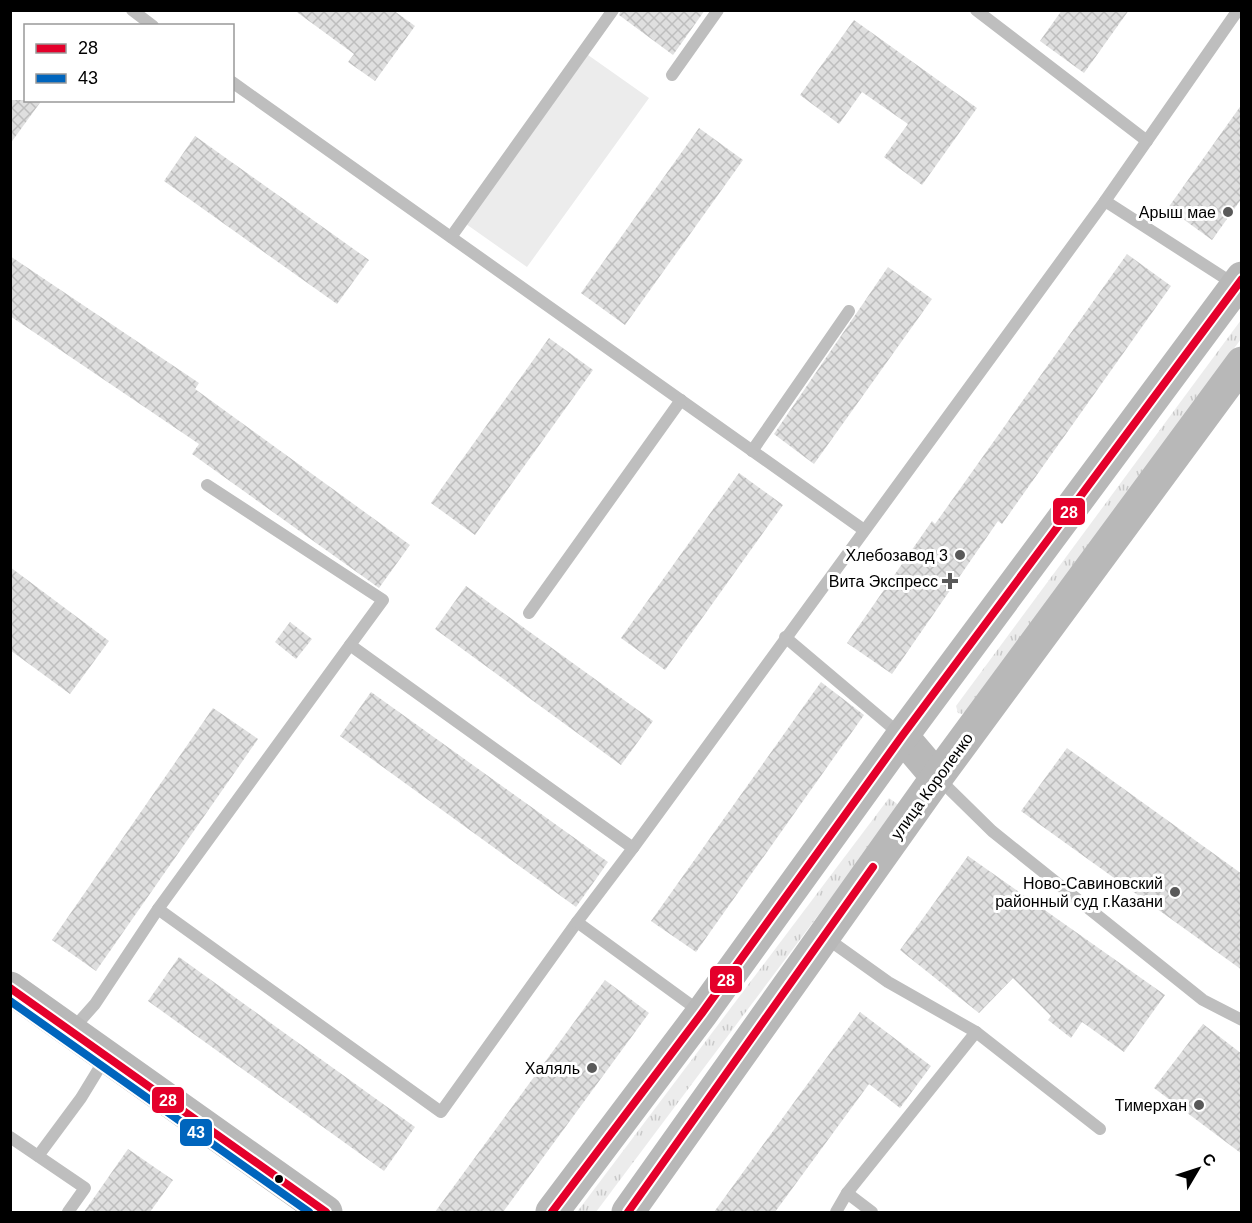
<svg xmlns="http://www.w3.org/2000/svg" width="1252" height="1223" viewBox="0 0 1252 1223" font-family="Arial,sans-serif">
	<style>
		.grass { fill: url(#grass-tufts) }
		.park { fill: #ececec }
		.building { fill: url(#building-cross-hatch) }
		.lines { fill: none; stroke-linecap: round; stroke-linejoin: round }
		.lane { stroke: #bebebe; stroke-width: 12 }
		.secondary { stroke: #b8b8b8; stroke-width: 33 }
		.bus-1-casing { stroke: #fff; stroke-width: 12 }
		.bus-2-casing { stroke: #fff; stroke-width: 12 }
		.bus-1 { stroke: #e4002b; stroke-width: 8 }
		.bus-2 { stroke: #0065bd; stroke-width: 8 }
		.poi-dot { fill: #595959; stroke: #fff; stroke-width: 2 }
		.bus-dot { fill: #000; stroke: #fff; stroke-width: 2 }
		.labels { text-anchor: middle; dominant-baseline: central; stroke-width: 6; stroke-linejoin: round; paint-order: stroke }
		.poi-label { font-size: 16px; fill: #000; stroke: #fff; text-anchor: end }
		.street-label { font-size: 16px; fill: #000; stroke: #fff }
		.line-badge { stroke: #fff; stroke-width: 2 }
		.badge-label { font-size: 16px; text-anchor: middle; font-weight: bold; fill: #fff }
	</style>
	<defs>
		<pattern id="grass-tufts" width="24" height="20" patternUnits="userSpaceOnUse" patternTransform="scale(1.5)"><rect width="24" height="20" fill="#ececec"/><path d="M3 7l-1-3M5 7V3M7 7l1-3M15 17l-1-3M17 17v-4M19 17l1-3" fill="none" stroke="#c9c9c9"/></pattern>
		<pattern id="building-cross-hatch" width="8" height="8" patternUnits="userSpaceOnUse" patternTransform="scale(1.5)"><rect width="8" height="8" fill="#dfdfdf"/><path d="M0 0l8 8M0 8l8-8" fill="none" stroke="#bebebe"/></pattern>
	</defs>
	<rect width="100%" height="100%" fill="#fff"/>
	<!-- grass -->
	<g class="grass">
		<polygon points="1241,320 1241,339 966,711 962,714 958,713 956,706"/>
		<polygon points="889,798 900,806 596,1212 577,1212"/>
	</g>
	<!-- park -->
	<polygon class="park" points="588,55 649,98 527,267 466,224"/>
	<!-- building -->
	<g class="building">
		<polygon points="294,10 393,10 415,26 375,81 348,62 354,54"/>
		<polygon points="621,10 705,10 673,55 619,15"/>
		<polygon points="1062,10 1129,10 1084,73 1040,41"/>
		<polygon points="854,20 977,108 922,185 884,157 908,124 862,92 839,124 800,95"/>
		<polygon points="10,100 42,100 10,144"/>
		<polygon points="1242,104 1242,198 1212,240 1168,208"/>
		<polygon points="699,128 743,160 625,325 581,293"/>
		<polygon points="195,136 369,260 337,304 164,181"/>
		<polygon points="1127,254 1171,286 1002,524 998,521 892,674 847,643 932,521 935,524"/>
		<polygon points="10,256 199,383 195,389 410,545 379,588 192,454 199,444 10,316"/>
		<polygon points="888,267 932,299 814,464 774,434"/>
		<polygon points="549,338 593,370 475,535 431,503"/>
		<polygon points="739,473 783,505 665,670 621,638"/>
		<polygon points="10,567 109,641 70,694 10,650"/>
		<polygon points="466,586 653,721 621,765 435,629"/>
		<polygon points="290,622 312,639 296,659 275,642"/>
		<polygon points="821,682 864,715 696,952 651,921"/>
		<polygon points="371,692 608,862 576,907 340,736"/>
		<polygon points="213,708 258,739 96,971 52,940"/>
		<polygon points="1067,748 1242,874 1242,970 1021,811"/>
		<polygon points="968,856 1165,995 1124,1052 1082,1022 1071,1038 1048,1020 1051,1016 1013,978 979,1013 900,950"/>
		<polygon points="179,957 415,1127 384,1171 148,1001"/>
		<polygon points="605,980 649,1013 503,1212 435,1212"/>
		<polygon points="860,1012 931,1066 900,1108 869,1084 775,1212 714,1212"/>
		<polygon points="1203,1024 1242,1054 1242,1154 1154,1088"/>
		<polygon points="128,1149 173,1180 150,1212 84,1212"/>
	</g>
	<g class="lines">
		<!-- lane -->
		<g class="lane">
			<polyline points="132,10 153,26"/>
			<polyline points="976,10 1147,141"/>
			<polyline points="672,75 718,10"/>
			<polyline points="232,82 864,530"/>
			<polyline points="451,237 613,10"/>
			<polyline points="1234,284 1105,201 1238,10"/>
			<polyline points="752,451 849,311"/>
			<polyline points="207,485 383,600 350,645"/>
			<polyline points="529,613 681,400"/>
			<polyline points="785,637 901,735"/>
			<polyline points="939,779 992,831 1203,1000 1242,1020"/>
			<polyline points="158,909 441,1112 577,922 702,1013"/>
			<polyline points="577,922 633,848"/>
			<polyline points="825,937 888,982 976,1032 1100,1129"/>
			<polyline points="71,1031 95,1004 158,909 350,645 633,848 1105,201"/>
			<polyline points="10,1137 85,1188 68,1212"/>
			<polyline points="38,1156 81,1098 106,1057"/>
			<polyline points="847,1193 872,1212"/>
			<polyline points="836,1212 847,1193 976,1032"/>
		</g>
		<!-- secondary -->
		<g class="secondary">
			<polyline points="902,736 937,777"/>
			<polyline points="10,988 326,1212"/>
			<polyline points="552,1212 702,1013 902,736 1242,278"/>
			<polyline points="628,1212 937,777 1242,363"/>
		</g>
		<!-- bus-1 casing -->
		<g class="bus-1-casing">
			<g id="bus-1">
				<polyline points="10,988 326,1212"/>
				<polyline points="552,1212 702,1013 902,736 1242,279"/>
				<polyline points="628,1212 873,867"/>
			</g>
		</g>
		<!-- bus-2 casing -->
		<g class="bus-2-casing">
			<polyline id="bus-2" points="10,1001 309,1212"/>
		</g>
		<!-- bus-1 -->
		<use href="#bus-1" class="bus-1"/>
		<!-- bus-2 -->
		<use href="#bus-2" class="bus-2"/>
	</g>
	<!-- markers -->
	<g class="poi-dot">
		<circle cx="1228" cy="212" r="6"/>
		<circle cx="960" cy="555" r="6"/>
		<path d="M947 572h6v6h6v6h-6v6h-6v-6h-6v-6h6z"/>
		<circle cx="1175" cy="892" r="6"/>
		<circle cx="592" cy="1068" r="6"/>
		<circle cx="1199" cy="1105" r="6"/>
	</g>
	<circle class="bus-dot" cx="279" cy="1179" r="5"/>
	<g class="labels">
		<!-- poi labels -->
		<g class="poi-label">
			<text x="1216" y="212">Арыш мае</text>
			<text x="948" y="555">Хлебозавод 3</text>
			<text x="938" y="581">Вита Экспресс</text>
			<text x="1163" y="883">Ново-Савиновский<tspan x="1163" dy="18">районный суд г.Казани</tspan></text>
			<text x="580" y="1068">Халяль</text>
			<text x="1187" y="1105">Тимерхан</text>
		</g>
		<!-- street labels -->
		<g class="street-label">
			<text transform="translate(932 786) rotate(-54)">улица Короленко</text>
		</g>
	</g>
	<g class="line-badge">
		<rect x="1052" y="497" width="34" height="29" rx="6" fill="#e4002b"/>
		<rect x="709" y="965" width="34" height="29" rx="6" fill="#e4002b"/>
		<rect x="151" y="1086" width="34" height="28" rx="6" fill="#e4002b"/>
		<rect x="179" y="1118" width="34" height="29" rx="6" fill="#0065bd"/>
	</g>
	<g class="badge-label">
		<text x="1069" y="518">28</text>
		<text x="726" y="986">28</text>
		<text x="168" y="1106">28</text>
		<text x="196" y="1138">43</text>
	</g>
	<!-- border -->
	<rect width="1252" height="1223" fill="none" stroke="#000000" stroke-width="24"/>
	<!-- legend -->
	<rect x="24" y="24" width="210" height="78" fill="#ffffff" stroke="#999999" stroke-width="1.5"/>
	<rect x="36" y="44" width="30" height="9" fill="#e4002b" stroke="#999999" stroke-width="1.5"/>
	<text x="78" y="54" font-size="18" fill="#000000">28</text>
	<rect x="36" y="74" width="30" height="9" fill="#0065bd" stroke="#999999" stroke-width="1.5"/>
	<text x="78" y="84" font-size="18" fill="#000000">43</text>
	<!-- north arrow -->
	<g transform="translate(1198 1169) rotate(51)" stroke="#ffffff" stroke-width="4.5" paint-order="stroke">
	<path d="M0-4.5L10 22L0 15L-10 22Z" fill="#000000"/>
	<text y="-9" font-size="16" font-weight="bold" text-anchor="middle" fill="#000000">С</text>
	</g>
</svg>
